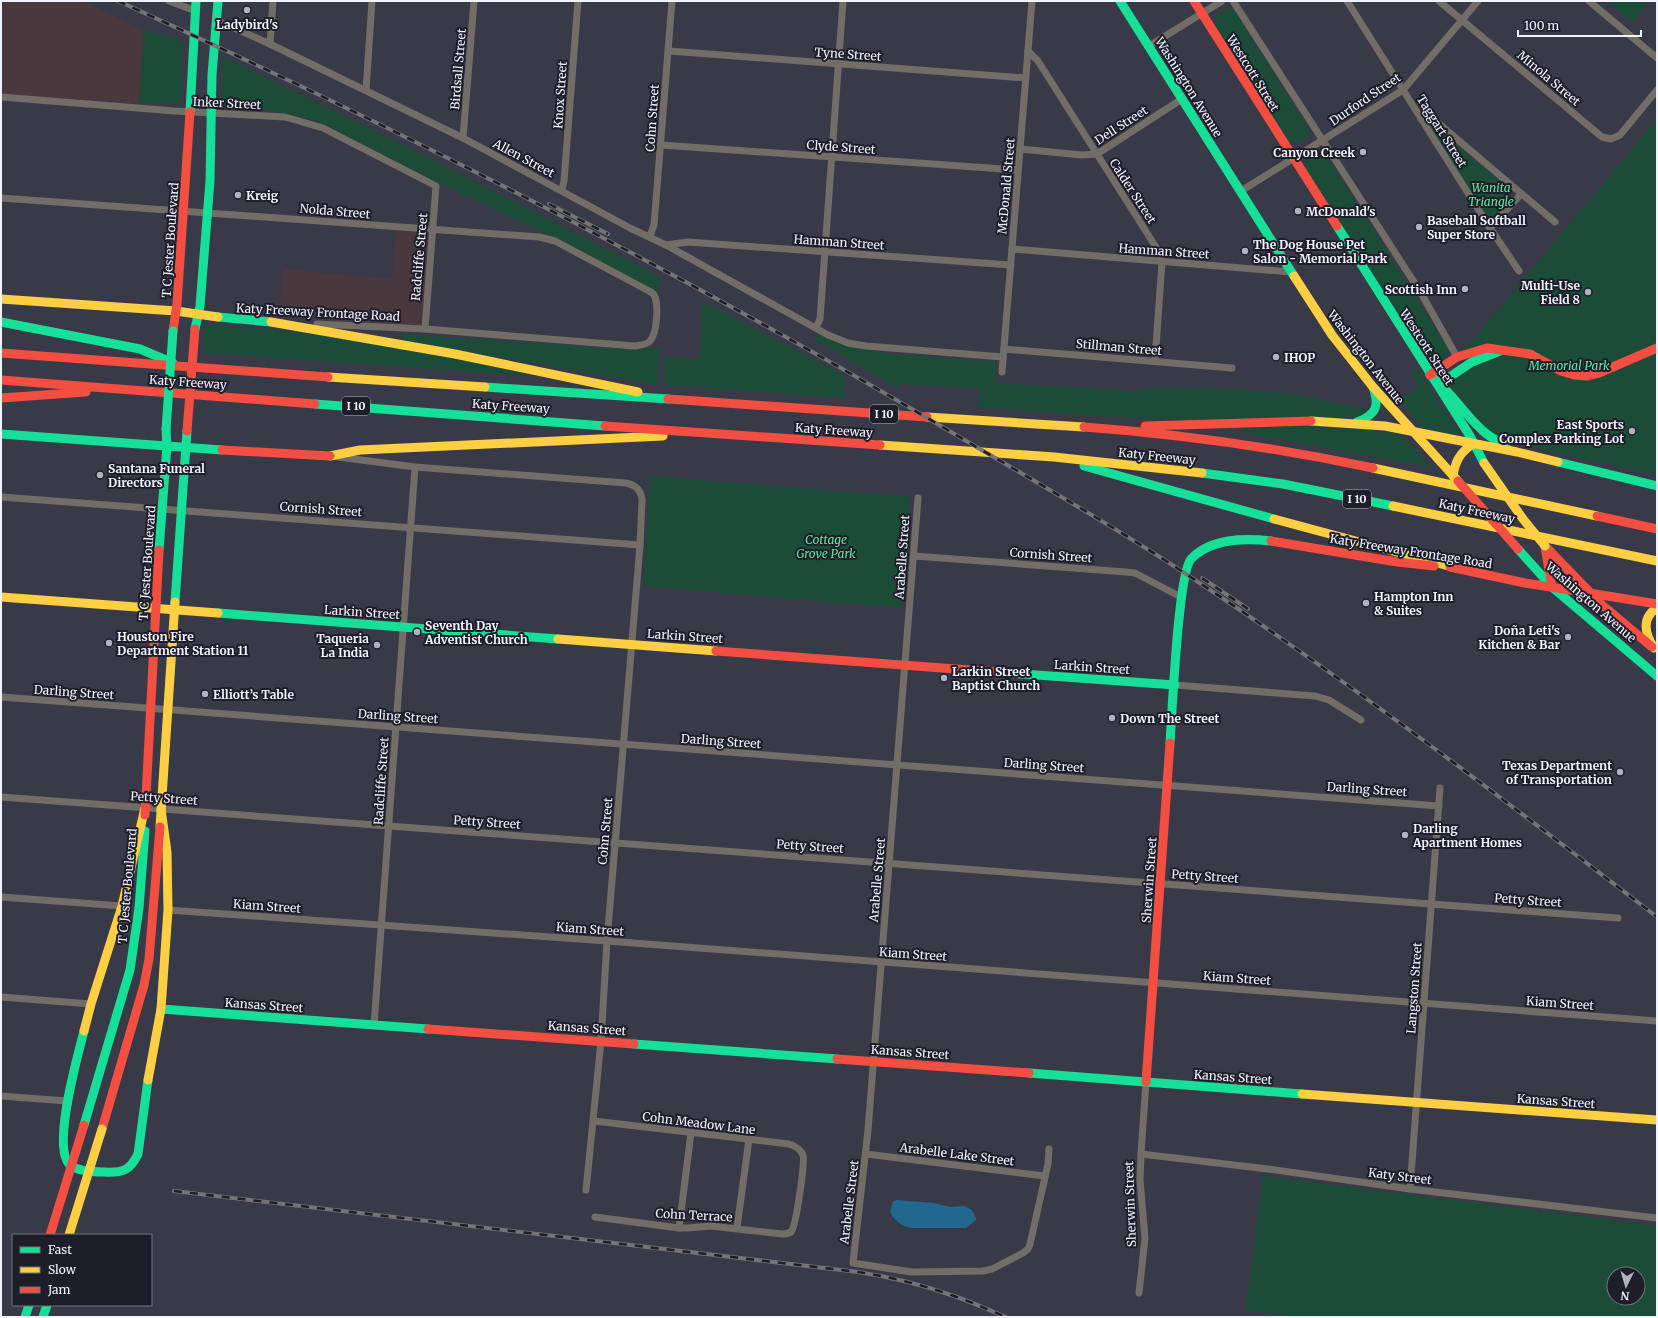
<svg xmlns="http://www.w3.org/2000/svg" width="1658" height="1318" viewBox="0 0 1658 1318" font-family="Merriweather,serif">
	<style>
		.industrial { fill: #4a383f }
		.green { fill: #1a4c37; fill-rule: evenodd }
		.water { fill: #22688e }
		.lines { fill: none; stroke-linecap: round; stroke-linejoin: round }
		.street { stroke: #726d66; stroke-width: 7 }
		.fast { stroke: #16e098; stroke-width: 9 }
		.slow { stroke: #ffcf43; stroke-width: 9 }
		.jam { stroke: #f24e42; stroke-width: 9 }
		.rail-casing { stroke: #757476; stroke-width: 4 }
		.rail { stroke: #1d1e28; stroke-width: 2.5; stroke-dasharray: 8; stroke-linecap: butt }
		.fast-bridge { stroke: #16e098; stroke-width: 9 }
		.slow-bridge { stroke: #ffcf43; stroke-width: 9 }
		.jam-bridge { stroke: #f24e42; stroke-width: 9 }
		.poi-dot { fill: #b0b2be; stroke: #1d1e28; stroke-width: 1.5 }
		.labels { text-anchor: middle; dominant-baseline: central; stroke-width: 4; stroke-linejoin: round; paint-order: stroke }
		.shield { fill: #1d1e28; stroke: #b1b2be; stroke-width: 1 }
		.shield-label { font-size: 11px; font-weight: bold; fill: #f0f2fe }
		.poi-label { font-size: 12px; font-weight: bold; fill: #f0f2fe; stroke: #1d1e28; text-anchor: start }
		.street-label { font-size: 12px; fill: #f0f2fe; stroke: #1d1e28 }
		.park-label { font-size: 12px; font-style: italic; fill: #63e6a4; stroke: #1d1e28 }
	</style>
	<rect width="100%" height="100%" fill="#393a47"/>
	<!-- industrial -->
	<g class="industrial">
		<polygon points="1,1 82,1 144,30 139,104 1,94"/>
		<polygon points="396,231 425,232 429,237 423,321 419,326 279,316 282,269 392,279"/>
	</g>
	<!-- green -->
	<g class="green">
		<polygon points="1606,1 1650,1 1632,22"/>
		<polygon points="1229,8 1235,12 1309,130 1308,137 1298,144 1292,143 1289,141 1215,24 1215,16"/>
		<polygon points="144,30 183,41 181,102 139,104"/>
		<path d="M222,56L411,149L659,276L658,295L651,289L585,252L443,185L326,125C293,111 256,110 221,106Z"/>
		<polygon points="1657,119 1657,475 1504,441 1493,436 1451,387 1452,381 1471,368 1461,347 1470,344"/>
		<polygon points="1433,129 1439,130 1511,191 1511,198 1491,219 1487,217 1433,132"/>
		<path d="M1317,152H1323L1326,155L1448,348C1451,361 1438,368 1428,360L1305,167L1307,158Z"/>
		<polygon points="703,302 845,376 844,398 664,385 665,357 700,359"/>
		<polygon points="205,325 287,331 335,337 533,371 533,376 203,353"/>
		<polygon points="403,334 632,350 639,351 649,347 660,350 658,385 402,341"/>
		<path d="M818,334C850,352 884,353 920,356C945,358 971,360 996,362L995,383L1139,391L1157,388L1236,389L1293,394L1370,410L1354,418L1201,421L1100,416L978,407L979,388L900,384L899,386H894L815,340Z"/>
		<polygon points="1417,368 1460,435 1423,430 1398,397 1409,394 1418,388 1412,371"/>
		<polygon points="1320,425 1373,430 1402,435 1430,467 1243,433 1243,427"/>
		<polygon points="651,476 909,497 902,608 643,586"/>
		<path d="M1263,1176L1657,1226V1317H1298L1246,1310ZM1614,1274H1638V1298H1614Z"/>
	</g>
	<!-- water -->
	<path class="water" d="M897,1200L934,1203L951,1207L964,1206L972,1210L976,1218V1220L966,1228H912C901,1226 895,1221 890,1212L893,1201Z"/>
	<g class="lines">
		<!-- street -->
		<g class="street">
			<polyline points="169,1 196,11"/>
			<polyline points="1233,1 1421,293 1457,357"/>
			<polyline points="1347,1 1490,228 1519,271"/>
			<polyline points="1439,1 1602,137 1611,139 1620,135 1657,90"/>
			<polyline points="1589,1 1657,58"/>
			<polyline points="216,20 270,44 463,138 630,228 666,245 828,335 848,343 866,346 1003,357"/>
			<polyline points="270,44 273,1"/>
			<polyline points="1149,46 1222,1"/>
			<polyline points="669,51 1026,78"/>
			<polyline points="1028,51 1038,61 1159,252 1162,262 1155,361"/>
			<polyline points="366,90 372,1"/>
			<polyline points="1,97 175,111 285,117 323,128 436,186 425,329"/>
			<polyline points="1421,119 1438,123 1555,222"/>
			<polyline points="463,138 474,1"/>
			<polyline points="661,145 1018,170"/>
			<polyline points="1020,149 1082,155 1097,154 1182,99"/>
			<polyline points="562,190 564,181 578,1"/>
			<polyline points="1241,191 1403,90 1478,1"/>
			<path d="M1,198L539,237L555,241L649,291C651,292 653,293 654,295C659,304 657,334 650,341C647,345 640,345 635,346L425,329L317,324"/>
			<polyline points="1490,228 1521,194"/>
			<polyline points="650,236 654,225 672,1"/>
			<polyline points="666,245 688,242 1011,265"/>
			<polyline points="1012,249 1291,272"/>
			<polyline points="816,328 820,319 843,1"/>
			<polyline points="1004,349 1232,368"/>
			<polyline points="1002,372 1032,1"/>
			<path d="M338,457L415,467L626,483C636,485 641,490 642,500L640,545L607,941L601,1041L586,1190"/>
			<polyline points="1,497 640,545"/>
			<polyline points="918,498 868,1130 853,1263 912,1272 983,1271 992,1269 1023,1253 1028,1249 1030,1244 1048,1164 1049,1149"/>
			<polyline points="914,556 1126,572 1135,573 1181,597"/>
			<polyline points="1175,685 1315,696 1329,700 1361,720"/>
			<polyline points="1,697 1439,806"/>
			<polyline points="1,797 1618,918"/>
			<polyline points="1,897 122,906"/>
			<polyline points="168,910 607,941 1657,1021"/>
			<polyline points="1,997 91,1004"/>
			<polyline points="374,1025 415,467"/>
			<polyline points="1,1096 67,1101"/>
			<path d="M594,1121L789,1144C795,1146 801,1149 803,1155C805,1163 796,1227 791,1232C788,1234 785,1234 782,1234L711,1226L688,1228H679L595,1217"/>
			<polyline points="866,1154 1045,1176"/>
			<polyline points="1141,1154 1268,1169 1410,1189 1657,1218"/>
			<polyline points="1410,1189 1440,788"/>
			<polyline points="679,1228 691,1133"/>
			<polyline points="737,1228 749,1139"/>
			<polyline points="1139,1293 1145,1238 1140,1180 1141,1154 1146,1082"/>
		</g>
		<!-- fast -->
		<g class="fast">
			<polyline points="1120,1 1294,276"/>
			<polyline points="190,112 196,1"/>
			<polyline points="1337,226 1470,436 1484,463"/>
			<polyline points="218,317 271,322"/>
			<polyline points="1,322 140,349 173,363"/>
			<polyline points="195,329 200,306 210,181 212,75 218,1"/>
			<path d="M1430,375C1451,391 1463,413 1482,430C1489,437 1497,441 1506,445"/>
			<polyline points="1442,382 1472,362 1500,351"/>
			<polyline points="485,387 668,399"/>
			<polyline points="315,404 605,426"/>
			<path d="M1357,422C1376,415 1380,406 1373,387"/>
			<polyline points="1,434 222,450"/>
			<polyline points="1558,462 1657,486"/>
			<polyline points="1084,466 1274,519"/>
			<polyline points="1202,473 1283,484 1393,506"/>
			<polyline points="1518,549 1552,587 1657,676"/>
			<polyline points="159,550 167,446 166,429"/>
			<polyline points="175,602 187,431"/>
			<polyline points="218,613 558,639"/>
			<polyline points="996,672 1175,685"/>
			<path d="M1170,743C1172,715 1178,574 1191,559C1211,538 1244,538 1271,541"/>
			<polyline points="161,1009 428,1029"/>
			<path d="M84,1031C78,1055 52,1145 69,1164C76,1171 94,1172 104,1172C122,1173 130,1171 138,1154L148,1080"/>
			<polyline points="634,1044 837,1059"/>
			<polyline points="1029,1073 1302,1094"/>
			<polyline points="84,1125 130,970 139,908 145,831"/>
			<polyline points="25,1317 29,1305"/>
			<polyline points="43,1317 47,1305"/>
		</g>
		<!-- slow -->
		<g class="slow">
			<polyline points="1294,276 1332,335 1373,387 1458,481"/>
			<polyline points="1,299 176,311 218,317"/>
			<polyline points="271,322 455,354 638,392"/>
			<polyline points="328,377 485,387"/>
			<polyline points="927,417 1084,427"/>
			<polyline points="1311,421 1385,426 1517,452 1558,462"/>
			<polyline points="880,445 1054,457 1202,473"/>
			<polyline points="330,456 360,450 663,436"/>
			<polyline points="1373,468 1597,516"/>
			<path d="M1453,476C1455,462 1460,452 1473,444"/>
			<polyline points="1393,506 1657,561"/>
			<polyline points="1274,519 1456,568"/>
			<polyline points="1,597 218,613"/>
			<polyline points="558,639 716,651"/>
			<path d="M1654,648C1645,634 1641,618 1657,608"/>
			<polyline points="160,827 175,602"/>
			<polyline points="84,1031 91,1004 122,906 145,808"/>
			<polyline points="148,1080 161,1009 168,910 167,852 161,809"/>
			<polyline points="1302,1094 1657,1120"/>
		</g>
		<!-- jam -->
		<g class="jam">
			<polyline points="1194,1 1337,226"/>
			<polyline points="173,331 177,304 190,112"/>
			<polyline points="1,353 328,377"/>
			<polyline points="1430,375 1457,357 1487,348 1530,354 1561,371 1574,375 1586,376 1599,373 1657,348"/>
			<polyline points="1,380 315,404"/>
			<polyline points="1,398 86,392"/>
			<polyline points="668,399 927,417"/>
			<polyline points="605,426 880,445"/>
			<polyline points="1145,426 1311,421"/>
			<path d="M1084,427C1181,434 1278,448 1373,468"/>
			<polyline points="222,450 330,456"/>
			<polyline points="1597,516 1657,529"/>
			<polyline points="1271,541 1397,562 1434,566"/>
			<polyline points="1545,546 1602,605 1652,647"/>
			<polyline points="1545,547 1552,587"/>
			<polyline points="1450,567 1525,583 1589,593"/>
			<polyline points="1589,593 1657,604"/>
			<polyline points="716,651 996,672"/>
			<polyline points="145,815 159,550"/>
			<polyline points="428,1029 634,1044"/>
			<polyline points="837,1059 1029,1073"/>
			<polyline points="1146,1082 1170,743"/>
			<polyline points="102,1129 144,985 149,959 160,827"/>
		</g>
		<!-- rail casing -->
		<g class="rail-casing">
			<g id="rail">
				<path d="M118,1C403,130 682,273 951,432C1029,478 1107,522 1183,572C1346,679 1502,798 1657,917"/>
				<polyline points="549,204 608,234"/>
				<polyline points="1202,578 1248,609"/>
				<path d="M174,1191L858,1272C891,1277 923,1285 954,1296C972,1302 988,1310 1006,1317"/>
			</g>
		</g>
		<!-- rail -->
		<use href="#rail" class="rail"/>
		<!-- fast-bridge -->
		<polyline class="fast-bridge" points="166,429 173,331"/>
		<!-- slow-bridge -->
		<g class="slow-bridge">
			<polyline points="1484,463 1523,519 1545,546"/>
			<polyline points="69,1235 102,1129"/>
		</g>
		<!-- jam-bridge -->
		<g class="jam-bridge">
			<polyline points="187,431 195,329"/>
			<polyline points="1458,481 1518,549"/>
			<polyline points="50,1235 84,1125"/>
		</g>
	</g>
	<!-- markers -->
	<g class="poi-dot">
		<circle cx="247" cy="10" r="4"/>
		<circle cx="1363" cy="152" r="4"/>
		<circle cx="238" cy="195" r="4"/>
		<circle cx="1298" cy="211" r="4"/>
		<circle cx="1419" cy="227" r="4"/>
		<circle cx="1245" cy="251" r="4"/>
		<circle cx="1465" cy="289" r="4"/>
		<circle cx="1588" cy="292" r="4"/>
		<circle cx="1276" cy="357" r="4"/>
		<circle cx="1632" cy="431" r="4"/>
		<circle cx="100" cy="475" r="4"/>
		<circle cx="1366" cy="603" r="4"/>
		<circle cx="417" cy="632" r="4"/>
		<circle cx="1568" cy="637" r="4"/>
		<circle cx="109" cy="643" r="4"/>
		<circle cx="377" cy="645" r="4"/>
		<circle cx="944" cy="678" r="4"/>
		<circle cx="205" cy="694" r="4"/>
		<circle cx="1112" cy="718" r="4"/>
		<circle cx="1620" cy="772" r="4"/>
		<circle cx="1405" cy="835" r="4"/>
	</g>
	<g class="labels">
		<!-- shield labels -->
		<g class="shield">
			<rect x="342" y="397" width="28" height="18" rx="3"/>
			<rect x="870" y="405" width="28" height="18" rx="3"/>
			<rect x="1343" y="490" width="28" height="18" rx="3"/>
		</g>
		<g class="shield-label">
			<text x="356" y="406">I 10</text>
			<text x="884" y="414">I 10</text>
			<text x="1357" y="499">I 10</text>
		</g>
		<!-- poi labels -->
		<g class="poi-label">
			<text x="247" y="24" text-anchor="middle">Ladybird's</text>
			<text x="1355" y="152" text-anchor="end">Canyon Creek</text>
			<text x="246" y="195">Kreig</text>
			<text x="1306" y="211">McDonald's</text>
			<text x="1427" y="220">Baseball Softball<tspan x="1427" dy="14">Super Store</tspan></text>
			<text x="1253" y="244">The Dog House Pet<tspan x="1253" dy="14">Salon - Memorial Park</tspan></text>
			<text x="1580" y="285" text-anchor="end">Multi-Use<tspan x="1580" dy="14">Field 8</tspan></text>
			<text x="1457" y="289" text-anchor="end">Scottish Inn</text>
			<text x="1284" y="357">IHOP</text>
			<text x="1624" y="424" text-anchor="end">East Sports<tspan x="1624" dy="14">Complex Parking Lot</tspan></text>
			<text x="108" y="468">Santana Funeral<tspan x="108" dy="14">Directors</tspan></text>
			<text x="1374" y="596">Hampton Inn<tspan x="1374" dy="14">&amp; Suites</tspan></text>
			<text x="425" y="625">Seventh Day<tspan x="425" dy="14">Adventist Church</tspan></text>
			<text x="1560" y="630" text-anchor="end">Doña Leti's<tspan x="1560" dy="14">Kitchen &amp; Bar</tspan></text>
			<text x="117" y="636">Houston Fire<tspan x="117" dy="14">Department Station 11</tspan></text>
			<text x="369" y="638" text-anchor="end">Taqueria<tspan x="369" dy="14">La India</tspan></text>
			<text x="952" y="671">Larkin Street<tspan x="952" dy="14">Baptist Church</tspan></text>
			<text x="213" y="694">Elliott’s Table</text>
			<text x="1120" y="718">Down The Street</text>
			<text x="1612" y="765" text-anchor="end">Texas Department<tspan x="1612" dy="14">of Transportation</tspan></text>
			<text x="1413" y="828">Darling<tspan x="1413" dy="14">Apartment Homes</tspan></text>
		</g>
		<!-- street labels -->
		<g class="street-label">
			<text transform="translate(848 54) rotate(4)">Tyne Street</text>
			<text transform="translate(458 69) rotate(-85)">Birdsall Street</text>
			<text transform="translate(1253 73) rotate(58)">Westcott Street</text>
			<text transform="translate(1549 78) rotate(40)">Minola Street</text>
			<text transform="translate(1189 87) rotate(58)">Washington Avenue</text>
			<text transform="translate(560 95) rotate(-86)">Knox Street</text>
			<text transform="translate(1365 99) rotate(-34)">Durford Street</text>
			<text transform="translate(227 103) rotate(3)">Inker Street</text>
			<text transform="translate(652 118) rotate(-86)">Cohn Street</text>
			<text transform="translate(1121 125) rotate(-33)">Dell Street</text>
			<text transform="translate(1442 131) rotate(58)">Taggart Street</text>
			<text transform="translate(841 147) rotate(4)">Clyde Street</text>
			<text transform="translate(524 158) rotate(28)">Allen Street</text>
			<text transform="translate(1006 186) rotate(-85)">McDonald Street</text>
			<text transform="translate(1133 191) rotate(57)">Calder Street</text>
			<text transform="translate(335 211) rotate(5)">Nolda Street</text>
			<text transform="translate(170 240) rotate(-86)">T C Jester Boulevard</text>
			<text transform="translate(839 242) rotate(4)">Hamman Street</text>
			<text transform="translate(1164 251) rotate(4)">Hamman Street</text>
			<text transform="translate(419 257) rotate(-85)">Radcliffe Street</text>
			<text transform="translate(318 312) rotate(3)">Katy Freeway Frontage Road</text>
			<text transform="translate(1119 347) rotate(5)">Stillman Street</text>
			<text transform="translate(1427 347) rotate(57)">Westcott Street</text>
			<text transform="translate(1366 357) rotate(52)">Washington Avenue</text>
			<text transform="translate(188 382) rotate(4)">Katy Freeway</text>
			<text transform="translate(511 406) rotate(4)">Katy Freeway</text>
			<text transform="translate(834 430) rotate(4)">Katy Freeway</text>
			<text transform="translate(1157 456) rotate(6)">Katy Freeway</text>
			<text transform="translate(321 509) rotate(4)">Cornish Street</text>
			<text transform="translate(1477 511) rotate(12)">Katy Freeway</text>
			<text transform="translate(1411 551) rotate(9)">Katy Freeway Frontage Road</text>
			<text transform="translate(1051 555) rotate(4)">Cornish Street</text>
			<text transform="translate(902 557) rotate(-86)">Arabelle Street</text>
			<text transform="translate(147 563) rotate(-86)">T C Jester Boulevard</text>
			<text transform="translate(1591 602) rotate(41)">Washington Avenue</text>
			<text transform="translate(362 612) rotate(4)">Larkin Street</text>
			<text transform="translate(685 636) rotate(4)">Larkin Street</text>
			<text transform="translate(1092 667) rotate(4)">Larkin Street</text>
			<text transform="translate(74 692) rotate(4)">Darling Street</text>
			<text transform="translate(398 716) rotate(4)">Darling Street</text>
			<text transform="translate(721 741) rotate(4)">Darling Street</text>
			<text transform="translate(1044 765) rotate(4)">Darling Street</text>
			<text transform="translate(381 781) rotate(-86)">Radcliffe Street</text>
			<text transform="translate(1367 789) rotate(4)">Darling Street</text>
			<text transform="translate(164 798) rotate(4)">Petty Street</text>
			<text transform="translate(487 822) rotate(4)">Petty Street</text>
			<text transform="translate(605 831) rotate(-85)">Cohn Street</text>
			<text transform="translate(810 846) rotate(4)">Petty Street</text>
			<text transform="translate(1205 876) rotate(4)">Petty Street</text>
			<text transform="translate(877 880) rotate(-85)">Arabelle Street</text>
			<text transform="translate(1149 880) rotate(-86)">Sherwin Street</text>
			<text transform="translate(127 886) rotate(-85)">T C Jester Boulevard</text>
			<text transform="translate(1528 900) rotate(4)">Petty Street</text>
			<text transform="translate(267 906) rotate(4)">Kiam Street</text>
			<text transform="translate(590 929) rotate(4)">Kiam Street</text>
			<text transform="translate(913 954) rotate(4)">Kiam Street</text>
			<text transform="translate(1237 978) rotate(4)">Kiam Street</text>
			<text transform="translate(1414 988) rotate(-86)">Langston Street</text>
			<text transform="translate(1560 1003) rotate(4)">Kiam Street</text>
			<text transform="translate(264 1005) rotate(4)">Kansas Street</text>
			<text transform="translate(587 1028) rotate(4)">Kansas Street</text>
			<text transform="translate(910 1052) rotate(4)">Kansas Street</text>
			<text transform="translate(1233 1077) rotate(4)">Kansas Street</text>
			<text transform="translate(1556 1101) rotate(4)">Kansas Street</text>
			<text transform="translate(699 1123) rotate(7)">Cohn Meadow Lane</text>
			<text transform="translate(957 1154) rotate(7)">Arabelle Lake Street</text>
			<text transform="translate(1400 1176) rotate(7)">Katy Street</text>
			<text transform="translate(849 1202) rotate(-83)">Arabelle Street</text>
			<text transform="translate(1130 1204) rotate(-92)">Sherwin Street</text>
			<text transform="translate(694 1215) rotate(3)">Cohn Terrace</text>
		</g>
		<!-- park labels -->
		<g class="park-label">
			<text x="1491" y="187">Wanita<tspan x="1491" dy="14">Triangle</tspan></text>
			<text x="1569" y="365">Memorial Park</text>
			<text x="826" y="539">Cottage<tspan x="826" dy="14">Grove Park</tspan></text>
		</g>
	</g>
	<!-- border -->
	<rect width="1658" height="1318" fill="none" stroke="#f0f2fe" stroke-width="4"/>
	<!-- legend -->
	<rect x="12" y="1234" width="140" height="72" fill="#1d1e28" stroke="#71737e"/>
	<rect x="20" y="1247" width="20" height="6" fill="#16e098" stroke="#71737e"/>
	<text x="48" y="1254" font-size="12" fill="#f0f2fe">Fast</text>
	<rect x="20" y="1267" width="20" height="6" fill="#ffcf43" stroke="#71737e"/>
	<text x="48" y="1274" font-size="12" fill="#f0f2fe">Slow</text>
	<rect x="20" y="1287" width="20" height="6" fill="#f24e42" stroke="#71737e"/>
	<text x="48" y="1294" font-size="12" fill="#f0f2fe">Jam</text>
	<!-- north arrow -->
	<g transform="translate(1626 1286) rotate(185)"><circle r="19" fill="#1d1e28" stroke="#71737e"/>
	<path d="M0-3L7 15L0 10L-7 15Z" fill="#b0b2be"/>
	<text y="-6" font-size="11" font-weight="bold" text-anchor="middle" fill="#f0f2fe">N</text>
	</g>
	<!-- scale -->
	<path d="M1518 30v6h123v-6" fill="none" stroke="#f0f2fe" stroke-width="2"/>
	<text x="1524" y="30" font-size="12" fill="#f0f2fe" stroke="#1d1e28" stroke-width="3" paint-order="stroke">100 m</text>
</svg>
